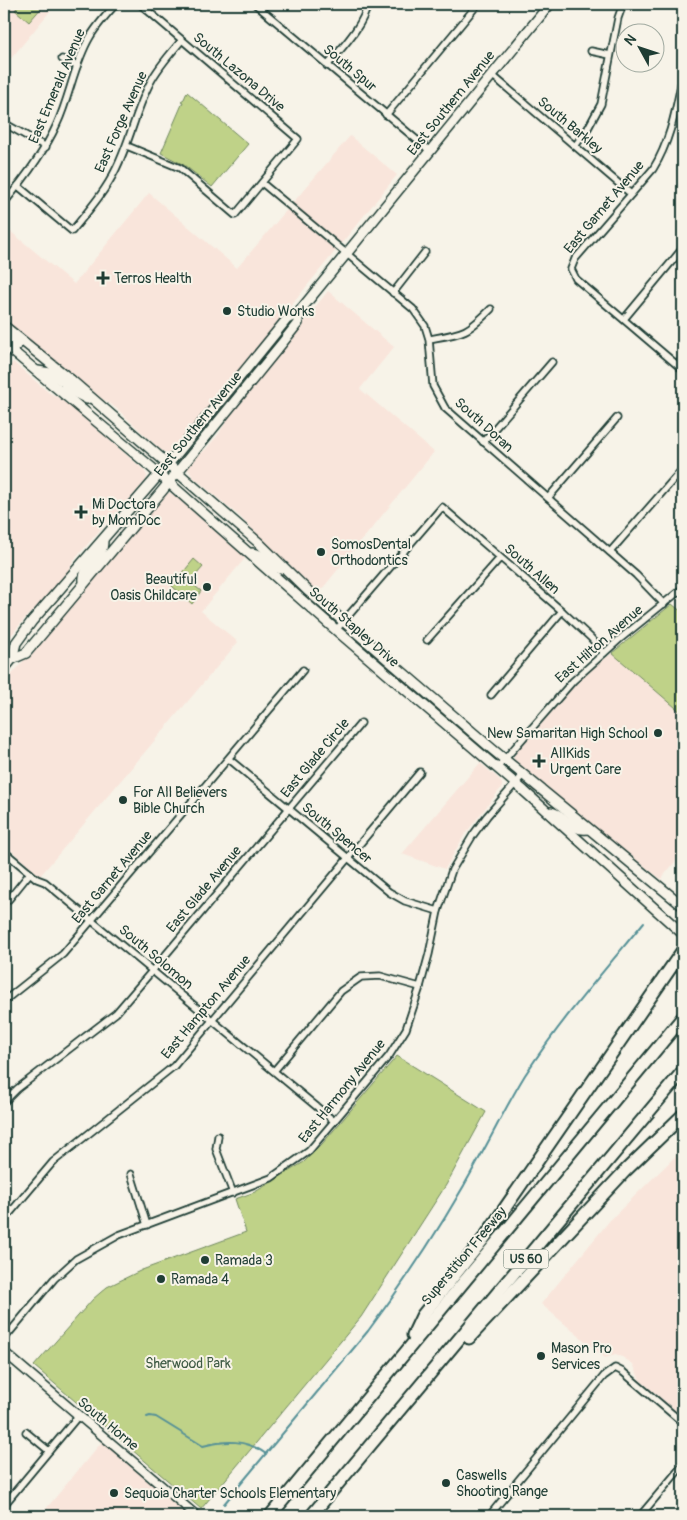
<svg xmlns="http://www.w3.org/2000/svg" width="687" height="1520" viewBox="0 0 687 1520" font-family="Pangolin,sans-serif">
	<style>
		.built { fill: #f9e5db }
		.green { fill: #bfd288; stroke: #6f885e }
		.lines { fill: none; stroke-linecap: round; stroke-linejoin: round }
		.stream { stroke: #569197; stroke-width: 2 }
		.minor-casing { stroke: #1f3d34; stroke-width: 9 }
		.tertiary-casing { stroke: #1f3d34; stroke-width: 11 }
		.secondary-casing { stroke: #1f3d34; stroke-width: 12 }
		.motorway-casing { stroke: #1f3d34; stroke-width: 15 }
		.minor { stroke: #f7f3e8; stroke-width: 5.5 }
		.tertiary { stroke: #f7f3e8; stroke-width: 8 }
		.secondary { stroke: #f7f3e8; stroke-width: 9 }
		.motorway { stroke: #f7f3e8; stroke-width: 11 }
		.poi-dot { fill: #1f3d34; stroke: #f7f3e8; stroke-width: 2 }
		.labels { text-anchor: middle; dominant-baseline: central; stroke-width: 4; stroke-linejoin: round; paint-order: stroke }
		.shield { fill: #f7f3e8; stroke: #60746a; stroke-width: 1 }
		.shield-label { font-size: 12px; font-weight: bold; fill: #1f3d34 }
		.street-label { font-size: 14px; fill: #1f3d34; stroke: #f7f3e8 }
		.poi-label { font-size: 14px; fill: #1f3d34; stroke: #f7f3e8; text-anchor: start }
		.park-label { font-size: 14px; fill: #3f5b45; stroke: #f7f3e8 }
	</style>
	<rect width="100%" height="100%" fill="#f7f3e8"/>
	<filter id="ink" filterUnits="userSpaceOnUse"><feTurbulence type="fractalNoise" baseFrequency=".02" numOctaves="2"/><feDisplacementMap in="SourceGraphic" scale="10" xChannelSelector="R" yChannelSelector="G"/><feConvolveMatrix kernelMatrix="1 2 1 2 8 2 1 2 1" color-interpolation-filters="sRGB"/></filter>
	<g filter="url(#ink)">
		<!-- built -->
		<g class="built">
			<polygon points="4,4 56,4 4,67"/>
			<polygon points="350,136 397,175 173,451 166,453 161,450 116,408 101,398 4,319 4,226 74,284 149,193 237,268"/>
			<polygon points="328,291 394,347 360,389 434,452 318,594 238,515 193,477 188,469 191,462 206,449 218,435 232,412"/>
			<polygon points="13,362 48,392 64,401 144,470 147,476 146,480 127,502 105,524 74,560 66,575 48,596 27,616 4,644 4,372"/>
			<polygon points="164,493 170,493 174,495 246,557 201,611 238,642 40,876 4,844 4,684"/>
			<polygon points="612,653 683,714 683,852 661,879 568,807 515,763 514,760 514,754 578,680"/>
			<polygon points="480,763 499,779 502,784 502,787 465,834 445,869 402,854"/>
			<polygon points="683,1149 683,1417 640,1380 633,1364 622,1357 615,1355 605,1358 541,1304 611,1219"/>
			<polygon points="105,1438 195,1516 40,1516"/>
		</g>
		<!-- green -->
		<g class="green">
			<polygon points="20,4 40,4 43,6 29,22 15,10"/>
			<polygon points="187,92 248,144 212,187 184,165 161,153 183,102 181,101 184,99"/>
			<polygon points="194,559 203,567 190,582 201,591 192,604 172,586"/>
			<polygon points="672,604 683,613 683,714 612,653"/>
			<polygon points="397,1056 486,1112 446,1185 361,1317 201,1509 34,1366 93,1299 107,1287 142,1270 246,1232 235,1199 255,1192 304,1162 322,1144"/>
		</g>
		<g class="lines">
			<!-- stream -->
			<g class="stream">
				<polyline points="678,882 683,875"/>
				<path d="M147,1417L150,1416L156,1417L203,1446C226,1440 246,1439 266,1454"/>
				<path d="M224,1504L368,1331C410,1275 448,1216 481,1155C496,1128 509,1101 525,1075C560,1021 603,972 644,922"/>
			</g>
			<!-- minor casing -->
			<g class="minor-casing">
				<g id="minor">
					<polyline points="255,4 430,151"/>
					<polyline points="591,51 610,55"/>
					<polyline points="62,59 77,66"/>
					<path d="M327,66C342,47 362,28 368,4"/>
					<polyline points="492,75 631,194"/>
					<path d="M683,75C676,108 671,140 653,169L575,259L571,269L576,279L683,370"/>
					<polyline points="386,115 478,4"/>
					<polyline points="4,123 46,147"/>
					<polyline points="127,146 180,168 235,215 298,139 140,4"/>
					<polyline points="575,146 587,130 601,104 618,18 623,4"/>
					<polyline points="262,183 413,309 425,326 429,339 433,386 445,408 636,575 664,604"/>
					<path d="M18,186L72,231C88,211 105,192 116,169C130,141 136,110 150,83C158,67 170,54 182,40"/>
					<path d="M4,203C25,178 44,153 57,124C70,96 74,64 90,37C97,25 107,14 116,4"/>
					<polyline points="393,293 425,252"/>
					<polyline points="624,319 683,248"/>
					<path d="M429,339C463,333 466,334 491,309"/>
					<polyline points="483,442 552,362"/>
					<polyline points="548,498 617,418"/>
					<polyline points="610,552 680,472"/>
					<polyline points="336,630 442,507 562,611 591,638 604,653"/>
					<polyline points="427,640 500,558"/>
					<polyline points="491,695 562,611"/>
					<polyline points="229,759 389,892 405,901 438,911"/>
					<polyline points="497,768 573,681 621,638 683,588"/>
					<polyline points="6,853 37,879 45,882 334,1121"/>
					<polyline points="4,903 9,899 30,873"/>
					<polyline points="4,1001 63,954 303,670"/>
					<polyline points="274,1071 341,991 361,977 380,976 420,987"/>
					<polyline points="4,1102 17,1089 116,1013 152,971 361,723"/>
					<polyline points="218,1136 216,1149 233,1193"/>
					<polyline points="131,1174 147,1225"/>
					<polyline points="4,1220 53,1162 174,1066 420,772"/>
					<polyline points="4,1339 54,1279 76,1259 119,1235 271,1178 309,1151 389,1056 406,1029 420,987 429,954 438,911 452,870 473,835 487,816 523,775"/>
					<polyline points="26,1432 49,1451"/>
					<polyline points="4,1505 79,1415"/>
					<polyline points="489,1516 604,1376 615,1368 623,1372 683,1423"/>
					<polyline points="640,1516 683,1465"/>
				</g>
			</g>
			<!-- tertiary casing -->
			<g class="tertiary-casing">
				<polyline id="tertiary" points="4,1352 197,1516"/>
			</g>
			<!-- secondary casing -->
			<g class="secondary-casing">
				<g id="secondary">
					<polyline points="4,326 71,380 259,543 307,590 492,749 683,906"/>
					<polyline points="4,334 17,345"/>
					<polyline points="4,344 151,467 336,630 524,791 683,934"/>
					<polyline points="38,371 50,373 65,383 68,383 71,380"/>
					<polyline points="61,391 66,388 87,399"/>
					<path d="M252,553C268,555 268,566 281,569"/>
					<path d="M84,582C82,570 95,562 100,553C102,550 103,545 103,541"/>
					<polyline points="12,659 26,653 162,491 283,342 298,323 298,313"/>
					<polyline points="4,669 12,659 16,643 32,621 176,455 287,319 298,313 550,4"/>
					<path d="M551,812C564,815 574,832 587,829"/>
				</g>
			</g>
			<!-- motorway casing -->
			<g class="motorway-casing">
				<g id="motorway">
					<polyline points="413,1335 422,1316 485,1237 683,950"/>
					<polyline points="469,1338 626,1170 683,1115"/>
					<polyline points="270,1516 683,1017"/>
					<polyline points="311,1516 683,1071"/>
				</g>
			</g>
			<!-- minor -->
			<use href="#minor" class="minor"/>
			<!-- tertiary -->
			<use href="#tertiary" class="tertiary"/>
			<!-- secondary -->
			<use href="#secondary" class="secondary"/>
			<!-- motorway -->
			<use href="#motorway" class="motorway"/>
		</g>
	</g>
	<!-- markers -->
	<g class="poi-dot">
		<path d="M100.5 270.5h5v5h5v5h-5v5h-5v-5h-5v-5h5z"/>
		<circle cx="227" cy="311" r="5"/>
		<path d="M78.5 504.5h5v5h5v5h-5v5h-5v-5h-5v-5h5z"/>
		<circle cx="321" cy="552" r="5"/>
		<circle cx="207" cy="587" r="5"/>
		<circle cx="658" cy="733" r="5"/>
		<path d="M536.5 753.5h5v5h5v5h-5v5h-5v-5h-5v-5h5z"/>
		<circle cx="123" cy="800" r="5"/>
		<circle cx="205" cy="1260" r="5"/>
		<circle cx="161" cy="1279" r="5"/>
		<circle cx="541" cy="1356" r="5"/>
		<circle cx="446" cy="1483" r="5"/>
		<circle cx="114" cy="1493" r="5"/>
	</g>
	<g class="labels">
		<!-- shield labels -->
		<rect class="shield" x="503.5" y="1249.5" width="45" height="19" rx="4"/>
		<g class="shield-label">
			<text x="526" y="1259">US 60</text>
		</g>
		<!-- street labels -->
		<g class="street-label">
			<text transform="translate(350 68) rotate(40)">South Spur</text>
			<text transform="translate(239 72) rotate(40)">South Lazona Drive</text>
			<text transform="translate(57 86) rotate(-67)">East Emerald Avenue</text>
			<text transform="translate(451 103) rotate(-51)">East Southern Avenue</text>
			<text transform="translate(121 122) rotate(-66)">East Forge Avenue</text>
			<text transform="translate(570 125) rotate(40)">South Barkley</text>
			<text transform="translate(604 207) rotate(-50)">East Garnet Avenue</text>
			<text transform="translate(198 424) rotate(-51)">East Southern Avenue</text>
			<text transform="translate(484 425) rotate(42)">South Doran</text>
			<text transform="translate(532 569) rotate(41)">South Allen</text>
			<text transform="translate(354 627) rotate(41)">South Stapley Drive</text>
			<text transform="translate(599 644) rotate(-41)">East Hilton Avenue</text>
			<text transform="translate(315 758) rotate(-50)">East Glade Circle</text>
			<text transform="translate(337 833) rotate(40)">South Spencer</text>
			<text transform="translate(112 877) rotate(-50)">East Garnet Avenue</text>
			<text transform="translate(204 889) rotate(-50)">East Glade Avenue</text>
			<text transform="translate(156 957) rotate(40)">South Solomon</text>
			<text transform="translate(206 1007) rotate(-50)">East Hampton Avenue</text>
			<text transform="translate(342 1091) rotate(-51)">East Harmony Avenue</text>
			<text transform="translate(464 1256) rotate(-50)">Superstition Freeway</text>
			<text transform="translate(108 1424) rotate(40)">South Horne</text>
		</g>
		<!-- poi labels -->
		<g class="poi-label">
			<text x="114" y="278">Terros Health</text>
			<text x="237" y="311">Studio Works</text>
			<text x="92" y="504">Mi Doctora<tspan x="92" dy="16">by MomDoc</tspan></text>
			<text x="331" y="544">SomosDental<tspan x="331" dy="16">Orthodontics</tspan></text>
			<text x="197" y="579" text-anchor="end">Beautiful<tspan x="197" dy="16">Oasis Childcare</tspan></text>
			<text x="648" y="733" text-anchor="end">New Samaritan High School</text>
			<text x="550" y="753">AllKids<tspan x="550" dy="16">Urgent Care</tspan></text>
			<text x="133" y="792">For All Believers<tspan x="133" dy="16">Bible Church</tspan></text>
			<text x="215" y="1260">Ramada 3</text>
			<text x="171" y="1279">Ramada 4</text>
			<text x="551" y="1348">Mason Pro<tspan x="551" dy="16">Services</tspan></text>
			<text x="456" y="1475">Caswells<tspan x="456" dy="16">Shooting Range</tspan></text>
			<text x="124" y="1493">Sequoia Charter Schools Elementary</text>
		</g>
		<!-- park labels -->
		<g class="park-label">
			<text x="188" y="1363">Sherwood Park</text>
		</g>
	</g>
	<!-- margin -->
	<rect width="687" height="1520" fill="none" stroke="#f7f3e8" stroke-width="20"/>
	<rect x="10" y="10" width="667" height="1500" fill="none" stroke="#1f3d34" stroke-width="2" filter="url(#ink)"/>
	<!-- north arrow -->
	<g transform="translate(640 48) rotate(310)"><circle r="24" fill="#f7f3e8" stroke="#a1aaa0"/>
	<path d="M0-4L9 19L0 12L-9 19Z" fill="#1f3d34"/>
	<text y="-8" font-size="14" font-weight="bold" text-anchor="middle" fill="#1f3d34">N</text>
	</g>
</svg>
